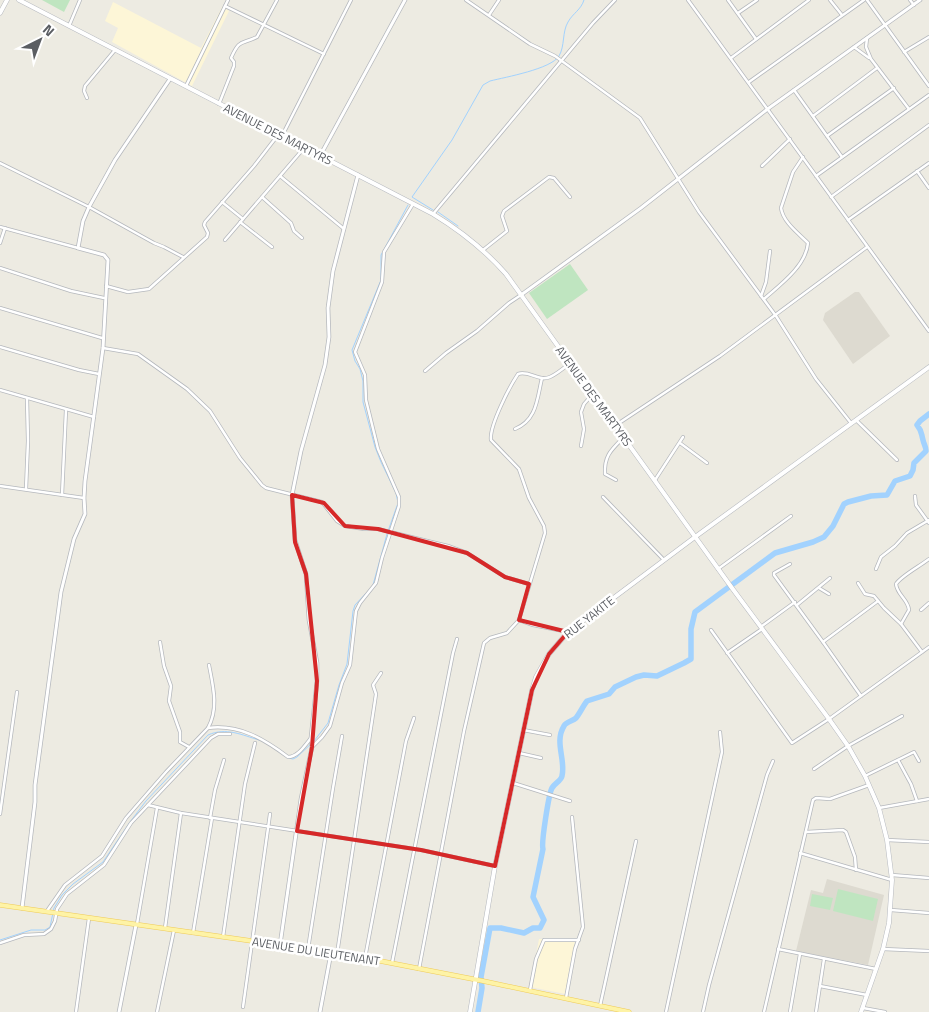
<svg xmlns="http://www.w3.org/2000/svg" width="929" height="1012" viewBox="0 0 929 1012" font-family="'Titillium Web',sans-serif">
	<style>
		.commercial { fill: #fdf6d7 }
		.education { fill: #dddad0 }
		.green { fill: #bfe5c0 }
		.lines { fill: none; stroke-linecap: round; stroke-linejoin: round }
		.stream { stroke: #a2d2fe; stroke-width: 1 }
		.river { stroke: #a2d2fe; stroke-width: 5.5 }
		.minor-casing { stroke: #b5b8bd; stroke-width: 4 }
		.tertiary-casing { stroke: #b5b8bd; stroke-width: 4.5 }
		.secondary-casing { stroke: #b6b9bf; stroke-width: 5 }
		.primary-casing { stroke: #efcb59; stroke-width: 5 }
		.minor { stroke: #fff; stroke-width: 2.5 }
		.tertiary { stroke: #fff; stroke-width: 3 }
		.secondary { stroke: #fff; stroke-width: 4 }
		.primary { stroke: #fef3a6; stroke-width: 4 }
		.marked { fill: none; stroke: #d62828; stroke-width: 4; stroke-linejoin: round }
		.labels { text-anchor: middle; dominant-baseline: central; stroke-width: 5; stroke-linejoin: round; paint-order: stroke }
		.street-label { font-size: 12px; fill: #5b5e63; stroke: #fff }
	</style>
	<rect width="100%" height="100%" fill="#edebe2"/>
	<!-- commercial -->
	<g class="commercial">
		<polygon points="113,2 201,48 222,7 229,11 192,86 112,42 118,28 105,21"/>
		<polygon points="539,939 575,940 565,994 530,987"/>
	</g>
	<!-- education -->
	<g class="education">
		<polygon points="855,292 859,292 890,336 853,364 823,320 825,313"/>
		<polygon points="827,879 884,895 868,965 796,951 811,890 823,893"/>
	</g>
	<!-- green -->
	<g class="green">
		<polygon points="42,0 70,0 64,12"/>
		<polygon points="570,264 588,290 547,319 529,293"/>
		<polygon points="838,889 878,899 873,921 833,911"/>
		<polygon points="812,894 833,898 830,910 810,906"/>
	</g>
	<g class="lines">
		<!-- stream -->
		<g class="stream">
			<path d="M433,210L412,197L452,140L483,85L490,81C506,77 551,69 559,56C565,46 562,32 568,22C573,13 581,10 584,0"/>
			<polyline points="438,212 458,226"/>
			<polyline points="373,585 387,534 398,503 396,493 381,462 375,447 363,402 363,381 360,369 355,361 352,350 381,280 381,255 408,205"/>
			<polyline points="288,758 293,759 297,757 314,741 328,723 339,685 347,664 353,611 355,605 368,591"/>
			<path d="M0,940L31,930H45L50,927L54,908L62,895L73,884L103,862L130,822L146,801L208,735C226,727 242,735 259,740"/>
		</g>
		<!-- river -->
		<path class="river" d="M478,1012L482,988L481,977L490,928H501L524,933L533,928H540L544,920L533,897L543,849C541,843 549,793 552,788C555,783 561,781 562,776C566,760 554,742 564,726C566,722 573,721 576,718C580,713 583,706 587,701L609,694L615,687L636,677L644,675L657,676L684,663L691,659V629L695,612L775,553L813,542L824,537L833,526L844,504L848,502L871,496L887,495L895,481L910,476L913,470L914,463L926,451C926,446 924,445 923,440C921,433 922,431 917,425L920,421L929,414"/>
		<!-- minor casing -->
		<g class="minor-casing">
			<g id="minor">
				<polyline points="466,0 530,44 555,56 640,118 699,212 776,316 816,379 851,423"/>
				<polyline points="688,0 929,331"/>
				<polyline points="728,0 756,39"/>
				<polyline points="830,0 842,15"/>
				<polyline points="867,0 929,86"/>
				<polyline points="910,0 914,5"/>
				<polyline points="225,6 324,54"/>
				<polyline points="738,13 757,0"/>
				<polyline points="489,15 499,0"/>
				<polyline points="69,26 80,0"/>
				<polyline points="867,38 866,47 871,59 909,109"/>
				<polyline points="854,47 869,58"/>
				<polyline points="904,52 929,37"/>
				<polyline points="731,58 809,0"/>
				<polyline points="749,82 864,0"/>
				<polyline points="186,86 228,0"/>
				<polyline points="794,90 842,157"/>
				<polyline points="87,98 84,91 85,86 115,50"/>
				<path d="M219,104L234,66V62L231,58C240,38 241,45 257,37L277,0"/>
				<polyline points="813,116 877,68"/>
				<polyline points="282,136 351,0"/>
				<polyline points="827,136 894,88"/>
				<polyline points="0,163 89,207 154,243 164,247 183,257"/>
				<polyline points="762,166 790,139"/>
				<polyline points="917,171 929,188"/>
				<polyline points="280,176 344,229"/>
				<polyline points="816,176 929,95"/>
				<polyline points="262,197 291,223 294,231 302,238"/>
				<polyline points="831,197 929,125"/>
				<polyline points="222,202 243,219"/>
				<polyline points="433,214 593,23 615,0"/>
				<polyline points="848,220 929,163"/>
				<polyline points="240,222 272,247"/>
				<polyline points="0,227 78,248"/>
				<polyline points="225,240 304,148"/>
				<polyline points="0,243 5,228"/>
				<polyline points="483,250 507,231 502,216 504,211 549,177 554,178 570,197"/>
				<polyline points="0,268 71,291 104,298"/>
				<polyline points="106,286 128,292 149,289 207,237 208,233 204,225 205,222 254,166 278,135"/>
				<polyline points="761,296 766,282 770,251"/>
				<path d="M764,299C780,285 806,266 808,243C798,233 783,222 781,208L793,172L803,157"/>
				<polyline points="0,308 102,338"/>
				<polyline points="0,347 79,370 99,374"/>
				<polyline points="103,348 138,354 187,389 210,411 240,458 262,485 266,488 322,502 337,521 345,526 364,529 378,529 448,546 467,553 505,577 529,584"/>
				<polyline points="425,371 446,353 477,331 509,303 521,295"/>
				<polyline points="0,390 94,417"/>
				<polyline points="856,420 897,460"/>
				<polyline points="616,425 720,356 867,247"/>
				<path d="M515,429C537,420 537,399 542,378"/>
				<polyline points="680,443 707,463"/>
				<polyline points="581,446 584,429 581,412 584,404 592,395"/>
				<path d="M616,480L605,474C604,456 611,450 623,438"/>
				<polyline points="655,480 683,437"/>
				<polyline points="0,486 84,498"/>
				<polyline points="26,489 28,441 27,399"/>
				<polyline points="62,495 66,410"/>
				<polyline points="915,496 916,505 929,523"/>
				<polyline points="603,497 664,560"/>
				<polyline points="790,564 774,573 774,575 823,642 861,696"/>
				<polyline points="718,569 791,516"/>
				<polyline points="876,569 881,557 895,546 907,533 929,520"/>
				<polyline points="858,583 865,594 874,596 884,608 901,624 922,652"/>
				<polyline points="819,588 829,594"/>
				<polyline points="797,605 830,578"/>
				<polyline points="921,610 929,603"/>
				<polyline points="519,620 533,625 568,632"/>
				<path d="M901,624L909,610C908,599 897,595 896,584C901,576 920,566 929,559"/>
				<polyline points="762,626 795,602"/>
				<polyline points="711,630 792,743 829,719 929,647"/>
				<polyline points="160,642 164,666 171,686 169,701 180,732 180,742 189,747"/>
				<polyline points="823,642 878,601"/>
				<polyline points="727,653 762,629"/>
				<path d="M208,728C219,708 213,686 209,665"/>
				<polyline points="523,730 550,735"/>
				<polyline points="312,747 322,737 330,726 342,683 350,665 356,611 360,603 376,583 382,558 399,506 399,497 378,449 366,400 365,375 355,352 382,282 384,252 413,204"/>
				<polyline points="519,753 541,758"/>
				<polyline points="898,760 911,784 917,801"/>
				<polyline points="814,769 848,746 902,716"/>
				<polyline points="865,776 914,752 919,761"/>
				<polyline points="513,783 570,801"/>
				<polyline points="148,805 181,813 421,850 495,866"/>
				<polyline points="879,808 929,799"/>
				<polyline points="0,814 17,692"/>
				<polyline points="210,818 215,790 224,760"/>
				<polyline points="806,832 843,830 846,832 855,857 856,870"/>
				<polyline points="887,840 929,842"/>
				<polyline points="800,853 892,880"/>
				<polyline points="892,875 929,878"/>
				<polyline points="891,910 929,913"/>
				<path d="M47,911L65,885L102,856L126,818L166,772L208,728C239,724 264,739 288,757C298,757 305,745 311,738"/>
				<polyline points="137,924 157,808"/>
				<polyline points="165,928 181,813"/>
				<polyline points="193,933 212,818"/>
				<polyline points="223,937 245,784 255,743"/>
				<polyline points="0,943 24,935 44,934 51,929 55,921 57,909 67,894 104,865 131,823 211,738 218,734 230,734"/>
				<polyline points="308,949 333,788 342,736"/>
				<polyline points="778,949 876,969"/>
				<polyline points="883,949 929,951"/>
				<polyline points="337,954 376,694 373,685 381,673"/>
				<polyline points="365,958 406,741 414,718"/>
				<polyline points="392,963 453,653 457,639"/>
				<path d="M419,969L464,731L484,643L490,638L507,633L519,620L545,533L544,526L529,498L519,469L491,440C489,426 510,386 518,374C529,370 539,382 550,377C557,374 564,368 570,363"/>
				<polyline points="820,986 867,995"/>
				<polyline points="530,990 536,959 544,940 579,940"/>
				<polyline points="566,998 575,949 583,927 572,817"/>
				<polyline points="600,1006 636,841"/>
				<polyline points="243,1007 270,814"/>
				<polyline points="863,1008 885,1012"/>
				<polyline points="76,1012 89,918"/>
				<polyline points="157,1012 174,930"/>
				<polyline points="666,1012 722,752 720,732"/>
				<polyline points="703,1012 709,985 767,775 773,761"/>
				<polyline points="764,1012 813,800 816,798 830,799 869,785"/>
				<polyline points="790,1012 800,954"/>
				<polyline points="816,1012 824,959"/>
			</g>
		</g>
		<!-- tertiary casing -->
		<g class="tertiary-casing">
			<g id="tertiary">
				<polyline points="320,156 405,0"/>
				<polyline points="521,295 641,208 769,108 920,0"/>
				<polyline points="22,908 35,802 35,785 61,592 74,539 85,514 84,498 85,481 103,348 108,260 104,255 78,248 83,221 89,207 115,160 170,79"/>
				<polyline points="280,945 301,799 312,747 311,738 317,681 317,663 309,620 306,574 295,540 292,495 301,451 325,365 329,337 328,308 333,271 358,175"/>
				<polyline points="119,1012 136,925"/>
				<polyline points="320,1012 331,953"/>
			</g>
		</g>
		<!-- secondary casing -->
		<g class="secondary-casing">
			<g id="secondary">
				<path d="M19,0L433,214C461,231 484,249 506,274L732,588L829,719L848,746L865,776L879,808L887,840L892,880L889,923L883,949L861,1012"/>
				<polyline points="0,13 7,0"/>
				<polyline points="470,1012 495,866 532,690 536,677 549,654 568,632 695,537 929,367"/>
			</g>
		</g>
		<!-- primary casing -->
		<g class="primary-casing">
			<polyline id="primary" points="0,905 252,941 365,958 483,981 629,1012"/>
		</g>
		<!-- minor -->
		<use href="#minor" class="minor"/>
		<!-- tertiary -->
		<use href="#tertiary" class="tertiary"/>
		<!-- secondary -->
		<use href="#secondary" class="secondary"/>
		<!-- primary -->
		<use href="#primary" class="primary"/>
	</g>
	<!-- marked area -->
	<path class="marked" d="M292,495L324,503L345,526L378,529L467,553L505,577L529,584L519,620L568,632L549,654L532,690L495,866L421,850L297,831L312,747L317,681L306,574L295,542Z"/>
	<g class="labels">
		<!-- street labels -->
		<g class="street-label">
			<text transform="translate(278 134) rotate(27)">AVENUE DES MARTYRS</text>
			<text transform="translate(594 396) rotate(54)">AVENUE DES MARTYRS</text>
			<text transform="translate(589 617) rotate(-38)">RUE YAKITE</text>
			<text transform="translate(316 951) rotate(9)">AVENUE DU LIEUTENANT</text>
		</g>
	</g>
	<!-- north arrow -->
	<g transform="translate(40 40) rotate(42)" stroke="#ffffff" stroke-width="4" paint-order="stroke">
	<path d="M0-4L9 19L0 12L-9 19Z" fill="#5b5e63"/>
	<text y="-8" font-size="14" font-weight="bold" text-anchor="middle" fill="#5b5e63">N</text>
	</g>
</svg>
